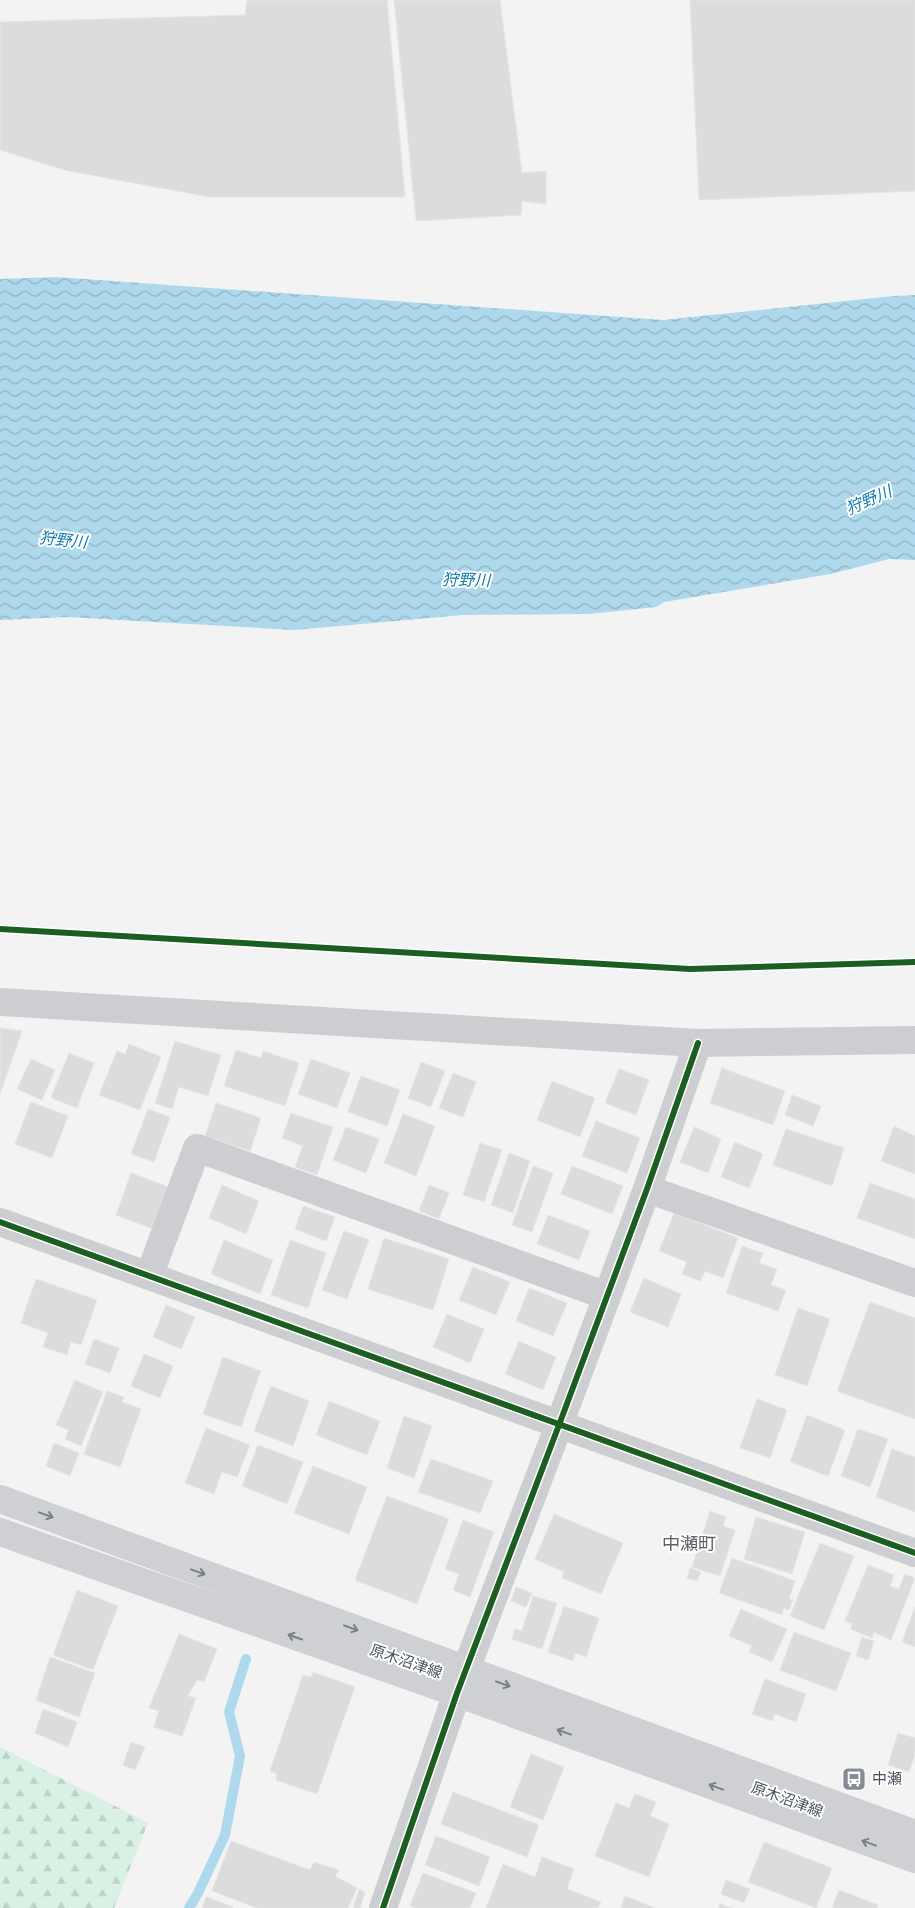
<svg xmlns="http://www.w3.org/2000/svg" width="915" height="1908" viewBox="0 0 915 1908" font-family="'Sofia Sans Condensed','Noto Sans JP',sans-serif">
	<style>
		.forest { fill: url(#forest-firs) }
		.water { fill: url(#water-waves) }
		.lines { fill: none; stroke-linecap: round; stroke-linejoin: round }
		.stream { stroke: #aed9ed; stroke-width: 10 }
		.building { fill: #dcdcdd; stroke: #e4e5e6 }
		.street { stroke: #ccced1; stroke-width: 28 }
		.secondary { stroke: #ced0d3; stroke-width: 28 }
		.cycleway-casing { stroke: #fff; stroke-width: 9 }
		.cycleway { stroke: #1b5e20; stroke-width: 6 }
		.oneway { stroke: #787f88 }
		.labels { text-anchor: middle; dominant-baseline: central; stroke-width: 4; stroke-linejoin: round; paint-order: stroke }
		.street-label { font-size: 15px; fill: #4a535f; stroke: #fff }
		.poi-label { font-size: 15px; fill: #4a535f; stroke: #fff; text-anchor: start }
		.water-label { font-size: 16px; font-style: italic; fill: #107aad; stroke: #fff }
		.quarter-label { font-size: 18px; fill: #5e6167; stroke: #fff }
	</style>
	<defs>
		<pattern id="forest-firs" width="22" height="20" patternUnits="userSpaceOnUse" patternTransform="scale(1.25)"><rect width="22" height="20" fill="#d9f1e5"/><path d="M5 1l3.5 6h-7zM16 11l3.5 6h-7z" fill="#bcd1c7"/></pattern>
		<pattern id="water-waves" width="16" height="10" patternUnits="userSpaceOnUse" patternTransform="scale(1.25)"><rect width="16" height="10" fill="#aed9ed"/><path d="M0 5q4-4 8 0t8 0" fill="none" stroke="#90b3c3"/></pattern>
	</defs>
	<rect width="100%" height="100%" fill="#f3f3f3"/>
	<!-- forest -->
	<polygon class="forest" points="0,1747 148,1823 114,1908 0,1908"/>
	<!-- water -->
	<polygon class="water" points="56,277 663,320 893,296 915,295 915,560 889,559 831,574 664,602 656,607 589,614 462,615 295,630 68,617 0,620 0,279"/>
	<g class="lines">
		<!-- stream -->
		<polyline class="stream" points="189,1908 198,1893 225,1835 240,1756 229,1712 246,1659"/>
	</g>
	<!-- building -->
	<g class="building">
		<polygon points="247,0 387,0 405,197 209,197 64,170 0,150 0,22 245,15"/>
		<polygon points="394,0 500,0 522,173 546,171 546,204 522,201 521,215 416,221"/>
		<polygon points="690,0 915,0 915,191 699,200"/>
		<polygon points="0,1028 22,1031 0,1094"/>
		<polygon points="175,1041 221,1055 208,1096 179,1087 172,1109 155,1103"/>
		<polygon points="129,1044 161,1057 140,1110 99,1095 117,1051 125,1054"/>
		<polygon points="236,1050 261,1058 263,1051 299,1063 285,1106 224,1086"/>
		<polygon points="69,1053 94,1063 77,1108 51,1098"/>
		<polygon points="31,1059 55,1070 42,1100 17,1089"/>
		<polygon points="311,1059 350,1073 337,1108 298,1094"/>
		<polygon points="421,1062 445,1071 431,1107 408,1098"/>
		<polygon points="722,1068 785,1091 773,1125 710,1103"/>
		<polygon points="619,1069 649,1080 636,1115 605,1103"/>
		<polygon points="453,1073 476,1082 463,1117 439,1108"/>
		<polygon points="361,1076 400,1090 387,1126 348,1112"/>
		<polygon points="552,1081 595,1098 580,1137 537,1120"/>
		<polygon points="792,1095 821,1106 813,1126 785,1115"/>
		<polygon points="31,1102 68,1116 52,1158 15,1144"/>
		<polygon points="216,1103 261,1118 250,1151 205,1136"/>
		<polygon points="148,1109 170,1117 154,1162 131,1154"/>
		<polygon points="291,1113 333,1127 317,1175 295,1167 303,1146 282,1138"/>
		<polygon points="403,1114 435,1126 416,1176 384,1163"/>
		<polygon points="596,1121 640,1138 627,1173 582,1156"/>
		<polygon points="894,1126 915,1136 915,1174 881,1161"/>
		<polygon points="346,1127 379,1139 366,1173 333,1160"/>
		<polygon points="694,1127 721,1139 708,1173 680,1162"/>
		<polygon points="786,1129 844,1148 832,1186 773,1165"/>
		<polygon points="735,1142 763,1154 749,1188 721,1177"/>
		<polygon points="480,1143 502,1150 484,1202 463,1195"/>
		<polygon points="509,1153 530,1161 513,1213 491,1205"/>
		<polygon points="533,1166 553,1173 532,1232 512,1225"/>
		<polygon points="572,1166 623,1186 612,1214 561,1194"/>
		<polygon points="131,1173 169,1187 153,1229 116,1215"/>
		<polygon points="870,1183 915,1199 915,1239 857,1218"/>
		<polygon points="222,1185 259,1201 246,1234 209,1218"/>
		<polygon points="429,1185 449,1193 439,1219 419,1211"/>
		<polygon points="303,1206 335,1217 326,1241 295,1229"/>
		<polygon points="674,1213 738,1238 723,1278 705,1271 700,1281 682,1274 687,1262 659,1251"/>
		<polygon points="548,1215 590,1231 579,1260 537,1244"/>
		<polygon points="344,1231 369,1240 347,1299 322,1290"/>
		<polygon points="384,1238 449,1259 433,1310 368,1289"/>
		<polygon points="224,1240 273,1260 260,1294 211,1274"/>
		<polygon points="290,1240 326,1253 308,1308 271,1295"/>
		<polygon points="742,1246 763,1253 759,1263 777,1269 771,1285 786,1290 778,1311 726,1293"/>
		<polygon points="473,1267 510,1282 496,1315 459,1300"/>
		<polygon points="644,1278 681,1294 668,1327 630,1312"/>
		<polygon points="36,1279 97,1300 81,1345 71,1342 67,1355 43,1347 48,1333 21,1323"/>
		<polygon points="529,1288 567,1303 553,1336 516,1321"/>
		<polygon points="870,1302 915,1318 915,1419 837,1391"/>
		<polygon points="166,1305 195,1317 181,1349 153,1337"/>
		<polygon points="798,1308 830,1319 807,1386 775,1375"/>
		<polygon points="447,1314 484,1329 470,1363 433,1347"/>
		<polygon points="94,1339 119,1348 110,1373 85,1364"/>
		<polygon points="519,1341 556,1357 543,1390 505,1374"/>
		<polygon points="144,1354 173,1366 160,1398 131,1386"/>
		<polygon points="223,1357 261,1371 241,1427 203,1414"/>
		<polygon points="75,1380 103,1392 81,1446 65,1439 69,1430 56,1425"/>
		<polygon points="271,1386 309,1401 293,1446 254,1431"/>
		<polygon points="107,1391 124,1397 122,1402 141,1409 120,1467 84,1454"/>
		<polygon points="757,1399 787,1410 770,1458 740,1448"/>
		<polygon points="329,1401 380,1421 367,1455 316,1435"/>
		<polygon points="807,1415 845,1430 828,1476 790,1462"/>
		<polygon points="404,1416 432,1426 414,1478 387,1468"/>
		<polygon points="206,1428 250,1445 237,1477 222,1472 214,1494 185,1483"/>
		<polygon points="858,1429 888,1439 870,1487 841,1476"/>
		<polygon points="54,1443 79,1453 70,1476 46,1466"/>
		<polygon points="258,1445 303,1462 287,1504 242,1486"/>
		<polygon points="892,1449 915,1457 915,1512 876,1497"/>
		<polygon points="431,1459 493,1481 480,1513 418,1492"/>
		<polygon points="313,1466 367,1487 349,1534 294,1513"/>
		<polygon points="387,1496 449,1519 417,1604 355,1580"/>
		<polygon points="710,1511 726,1517 723,1526 735,1530 720,1576 692,1567"/>
		<polygon points="554,1514 623,1543 601,1594 562,1578 564,1572 535,1559"/>
		<polygon points="756,1517 805,1532 792,1574 744,1559"/>
		<polygon points="463,1520 494,1532 470,1597 453,1590 459,1574 445,1569"/>
		<polygon points="820,1543 854,1556 824,1630 790,1616"/>
		<polygon points="732,1558 795,1581 789,1599 793,1600 789,1610 784,1608 782,1615 719,1593"/>
		<polygon points="868,1565 894,1575 890,1586 899,1589 905,1574 915,1578 891,1640 874,1632 872,1638 851,1629 852,1624 845,1621"/>
		<polygon points="690,1568 701,1572 697,1581 687,1578"/>
		<polygon points="516,1587 532,1593 526,1607 511,1601"/>
		<polygon points="77,1590 118,1606 93,1670 53,1655"/>
		<polygon points="533,1596 557,1603 542,1649 512,1639 515,1629 522,1631"/>
		<polygon points="564,1606 599,1618 586,1657 575,1653 573,1661 548,1652"/>
		<polygon points="915,1607 915,1647 902,1642"/>
		<polygon points="741,1609 787,1629 772,1662 749,1652 752,1646 729,1636"/>
		<polygon points="794,1632 851,1653 836,1691 780,1670"/>
		<polygon points="179,1634 217,1649 204,1682 197,1680 188,1696 196,1698 182,1736 154,1727 159,1711 149,1708"/>
		<polygon points="862,1637 874,1641 868,1660 856,1656"/>
		<polygon points="50,1657 95,1673 79,1717 36,1700"/>
		<polygon points="313,1672 355,1687 317,1794 276,1780 277,1774 270,1771 303,1675 311,1677"/>
		<polygon points="765,1679 806,1694 796,1722 775,1714 772,1721 752,1714"/>
		<polygon points="43,1709 77,1722 68,1747 35,1733"/>
		<polygon points="898,1733 915,1738 915,1755 909,1772 888,1765"/>
		<polygon points="131,1742 145,1747 135,1770 123,1765"/>
		<polygon points="531,1754 564,1767 543,1820 510,1807"/>
		<polygon points="453,1792 539,1825 527,1857 441,1824"/>
		<polygon points="635,1794 656,1802 650,1816 669,1824 649,1877 595,1856 616,1803 629,1808"/>
		<polygon points="436,1836 490,1857 479,1886 425,1865"/>
		<polygon points="231,1841 310,1870 314,1862 339,1870 335,1876 357,1888 348,1908 257,1908 212,1891"/>
		<polygon points="764,1842 832,1868 816,1908 748,1882"/>
		<polygon points="542,1857 574,1869 567,1889 601,1902 598,1908 486,1908 503,1864 535,1877"/>
		<polygon points="423,1873 476,1893 470,1908 416,1908 410,1906"/>
		<polygon points="726,1880 750,1889 744,1903 721,1894"/>
		<polygon points="359,1889 365,1892 360,1908 353,1908"/>
		<polygon points="839,1890 878,1905 877,1908 832,1908"/>
		<polygon points="625,1896 655,1908 621,1908"/>
		<polygon points="206,1897 233,1907 233,1908 202,1908"/>
		<polygon points="720,1904 731,1908 718,1908"/>
	</g>
	<g class="lines">
		<!-- street -->
		<g class="street">
			<polyline points="0,1002 698,1043 915,1040"/>
			<polyline points="647,1189 915,1283"/>
			<polyline points="0,1222 915,1553"/>
			<polyline points="149,1276 197,1148 607,1296"/>
			<polyline points="383,1908 457,1693 559,1425 647,1189 698,1043"/>
		</g>
		<!-- secondary -->
		<g class="secondary">
			<polyline points="0,1499 915,1834"/>
			<polyline points="0,1532 457,1693 915,1859"/>
		</g>
		<!-- cycleway casing -->
		<g class="cycleway-casing">
			<g id="cycleway">
				<polyline points="0,929 690,969 915,962"/>
				<polyline points="0,1222 915,1553"/>
				<polyline points="383,1908 457,1693 559,1425 647,1189 698,1043"/>
			</g>
		</g>
		<!-- cycleway -->
		<use href="#cycleway" class="cycleway"/>
	</g>
	<!-- one-way arrows -->
	<defs><path id="oneway-shaft" d="M-6 0H5M1.5-3L5.5 0L1.5 3" fill="none" stroke-width="1.6" stroke-linecap="round" stroke-linejoin="round" transform="scale(1.25)"/></defs>
	<g class="oneway">
		<use href="#oneway-shaft" transform="translate(46 1515) rotate(20)"/>
		<use href="#oneway-shaft" transform="translate(198 1572) rotate(20)"/>
		<use href="#oneway-shaft" transform="translate(351 1628) rotate(20)"/>
		<use href="#oneway-shaft" transform="translate(295 1637) rotate(-161)"/>
		<use href="#oneway-shaft" transform="translate(503 1684) rotate(20)"/>
		<use href="#oneway-shaft" transform="translate(564 1732) rotate(-160)"/>
		<use href="#oneway-shaft" transform="translate(716 1787) rotate(-160)"/>
		<use href="#oneway-shaft" transform="translate(869 1843) rotate(-160)"/>
	</g>
	<!-- icons -->
	<defs>
		<g id="bus-square" transform="scale(1.25)"><rect x="-9" y="-9" width="18" height="18" rx="4" fill="#858b93" stroke="#fff"/><path d="M-5-6H5V4H4V6H2V4H-2V6H-4V4H-5ZM-3.5-4V0h7V-4ZM-3.5 1.2v1.5H-2V1.2ZM2 1.2v1.5H3.5V1.2Z" fill="#fff"/></g>
	</defs>
	<g fill-rule="evenodd">
		<use href="#bus-square" x="854" y="1779"/>
	</g>
	<g class="labels">
		<!-- street labels -->
		<g class="street-label">
			<text transform="translate(406 1662) rotate(19)">原木沼津線</text>
			<text transform="translate(787 1800) rotate(20)">原木沼津線</text>
		</g>
		<!-- poi labels -->
		<g class="poi-label">
			<text x="872" y="1779">中瀬</text>
		</g>
		<!-- water labels -->
		<g class="water-label">
			<text transform="translate(869 501) rotate(-24)">狩野川</text>
			<text transform="translate(63 541) rotate(6)">狩野川</text>
			<text transform="translate(466 581) rotate(1)">狩野川</text>
		</g>
		<!-- quarter labels -->
		<g class="quarter-label">
			<text x="689" y="1544">中瀬町</text>
		</g>
	</g>
</svg>
